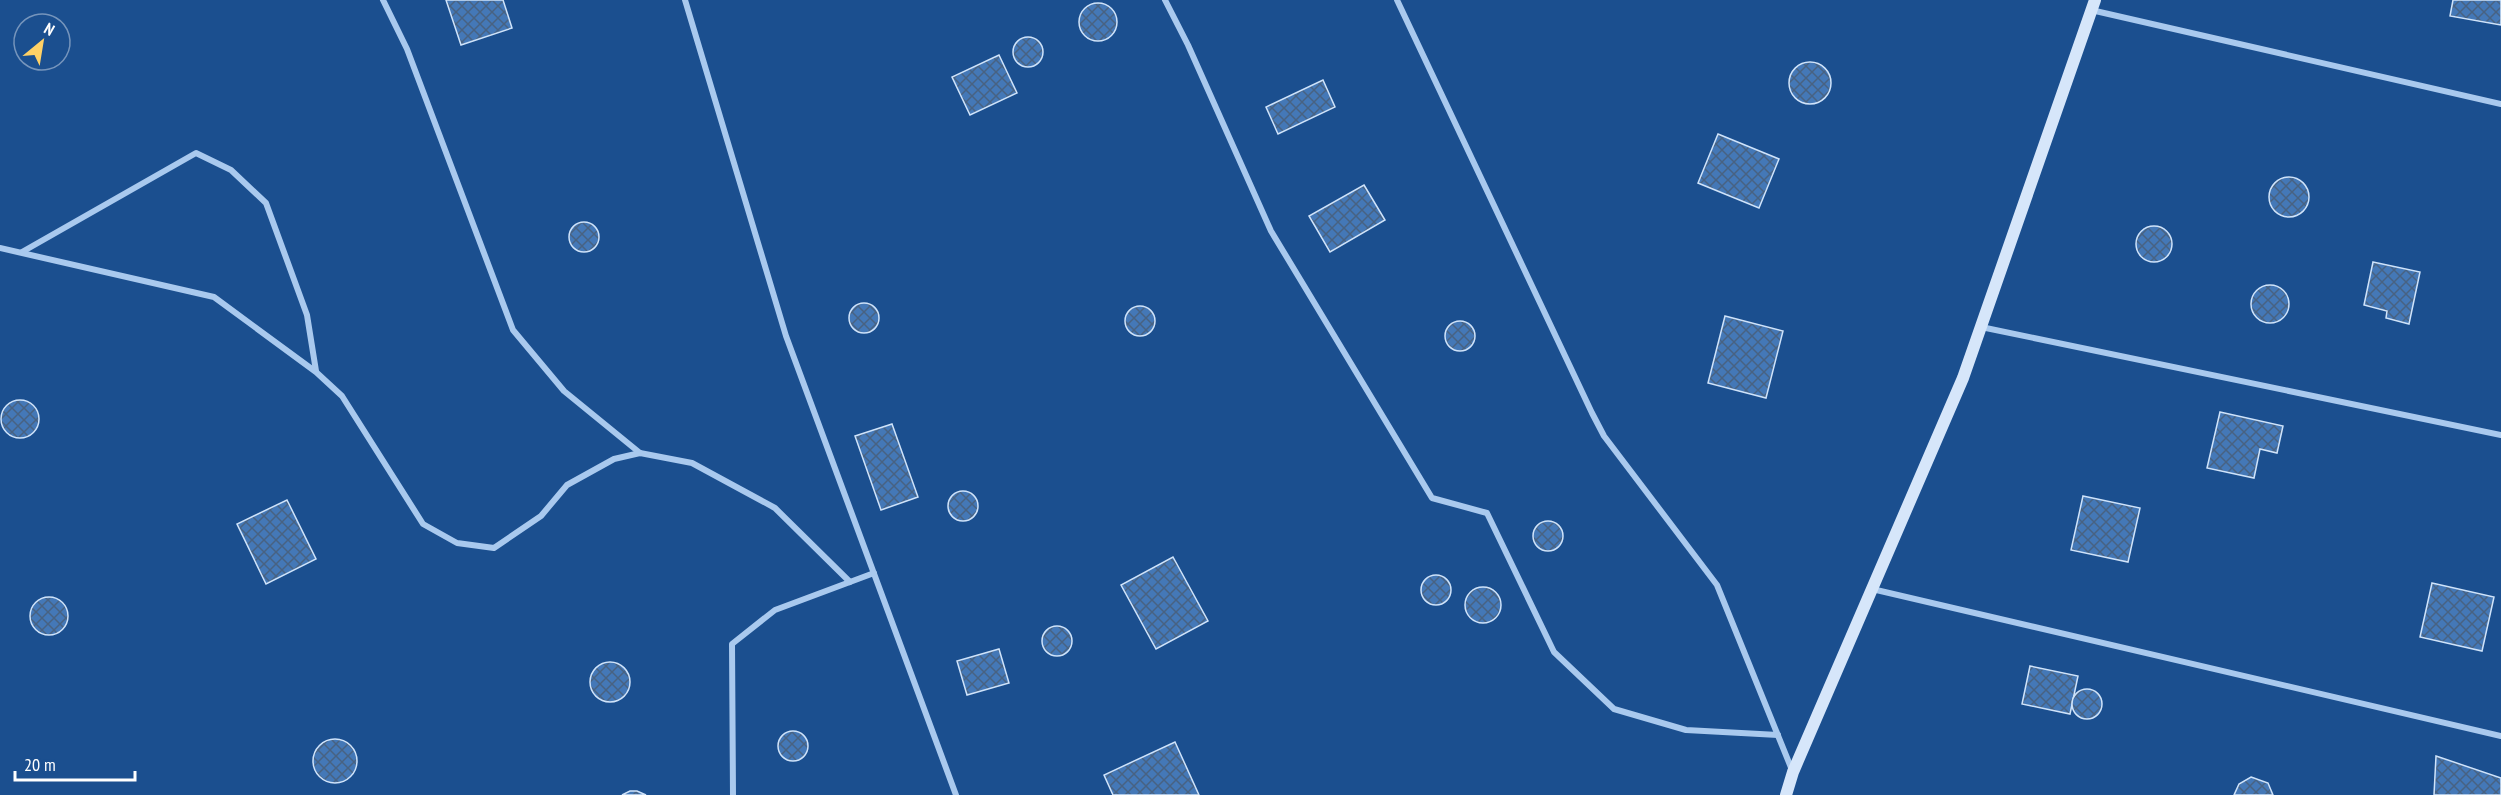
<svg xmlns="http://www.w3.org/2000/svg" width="2501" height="795" viewBox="0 0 2501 795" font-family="'PT Sans Narrow',sans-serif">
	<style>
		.building { fill: url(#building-cross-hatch); stroke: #cfe3fa; stroke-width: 1.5 }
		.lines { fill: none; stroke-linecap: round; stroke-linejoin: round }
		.minor { stroke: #a9c9ee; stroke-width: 6 }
		.secondary { stroke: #d6e6fa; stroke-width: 12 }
	</style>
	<defs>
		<pattern id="building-cross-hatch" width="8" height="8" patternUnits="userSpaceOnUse" patternTransform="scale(1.5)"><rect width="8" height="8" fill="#4478b7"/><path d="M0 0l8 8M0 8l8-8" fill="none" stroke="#486282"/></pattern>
	</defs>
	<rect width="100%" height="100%" fill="#1b4f8f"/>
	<!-- building -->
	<g class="building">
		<polygon points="446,0 503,0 512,28 461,45"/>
		<polygon points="2453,0 2501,0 2501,25 2450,16"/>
		<circle cx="1098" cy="22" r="19"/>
		<circle cx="1028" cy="52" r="15"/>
		<polygon points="999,55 1017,93 970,115 952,77"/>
		<circle cx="1810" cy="83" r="21"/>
		<polygon points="1323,80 1335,107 1278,134 1266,107"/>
		<polygon points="1718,134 1779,159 1759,208 1698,183"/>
		<circle cx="2289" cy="197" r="20"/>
		<polygon points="1364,185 1385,220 1330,252 1309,216"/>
		<circle cx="584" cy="237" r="15"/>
		<circle cx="2154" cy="244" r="18"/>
		<polygon points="2373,262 2420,272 2409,324 2386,318 2387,311 2364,305"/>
		<circle cx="2270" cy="304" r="19"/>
		<circle cx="864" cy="318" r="15"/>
		<circle cx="1140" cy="321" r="15"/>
		<polygon points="1725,316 1783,331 1766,398 1708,383"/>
		<circle cx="1460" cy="336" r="15"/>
		<circle cx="20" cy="419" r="19"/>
		<polygon points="2220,412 2283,426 2277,453 2260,449 2254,478 2207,468"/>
		<polygon points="892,424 918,497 881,510 855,436"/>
		<circle cx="963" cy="506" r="15"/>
		<polygon points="2083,496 2140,508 2128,562 2071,550"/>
		<polygon points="287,500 316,559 266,584 237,524"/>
		<circle cx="1548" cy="536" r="15"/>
		<polygon points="1173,557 1208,621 1156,649 1121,585"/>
		<circle cx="1436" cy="590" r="15"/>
		<polygon points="2432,583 2494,597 2482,651 2420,637"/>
		<circle cx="1483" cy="605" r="18"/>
		<circle cx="49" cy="616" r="19"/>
		<circle cx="1057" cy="641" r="15"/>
		<polygon points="999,649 1009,683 967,695 957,661"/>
		<circle cx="610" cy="682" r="20"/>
		<polygon points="2030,666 2078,676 2070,714 2022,704"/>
		<circle cx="2087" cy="704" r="15"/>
		<circle cx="793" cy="746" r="15"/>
		<circle cx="335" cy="761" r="22"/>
		<polygon points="1175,742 1199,795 1113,795 1104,775"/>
		<polygon points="2436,756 2501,778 2501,795 2434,795"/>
		<polygon points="2251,777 2268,783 2273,795 2234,795 2239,784"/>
		<polygon points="630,791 637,791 646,795 622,795"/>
	</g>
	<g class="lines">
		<!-- minor -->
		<g class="minor">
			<polyline points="383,0 407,49 513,330 564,391 640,453"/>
			<polyline points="685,0 786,336 956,795"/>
			<polyline points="1165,0 1188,45 1271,231 1432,498 1487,513 1554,652 1614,709 1686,730 1778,735"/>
			<polyline points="1397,0 1592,413 1604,436 1717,585 1792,770"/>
			<polyline points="2091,10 2501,104"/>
			<polyline points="0,248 214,297 316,372 342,396 423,524 457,543 494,548 541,516 567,485 614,459 640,453 692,463 775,508 850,582"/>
			<polyline points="22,252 196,153 231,170 266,203 307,315 316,371"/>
			<polyline points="1981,327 2501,435"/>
			<polyline points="1872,589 2501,736"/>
			<polyline points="733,795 732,644 775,610 874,573"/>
		</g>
		<!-- secondary -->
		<polyline class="secondary" points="1786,795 1793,772 1963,378 2095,0"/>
	</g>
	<!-- north arrow -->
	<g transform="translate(42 42) rotate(30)"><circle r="28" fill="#1b4f8f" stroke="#7695bc" stroke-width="1.5"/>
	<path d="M0-4.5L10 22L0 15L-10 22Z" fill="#ffd166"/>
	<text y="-9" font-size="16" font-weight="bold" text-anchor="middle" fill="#ffffff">N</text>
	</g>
	<!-- scale -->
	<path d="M15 771v9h120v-9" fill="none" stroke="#ffffff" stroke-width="3"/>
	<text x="24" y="771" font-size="18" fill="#ffffff" stroke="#1b4f8f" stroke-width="4.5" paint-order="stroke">20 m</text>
</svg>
